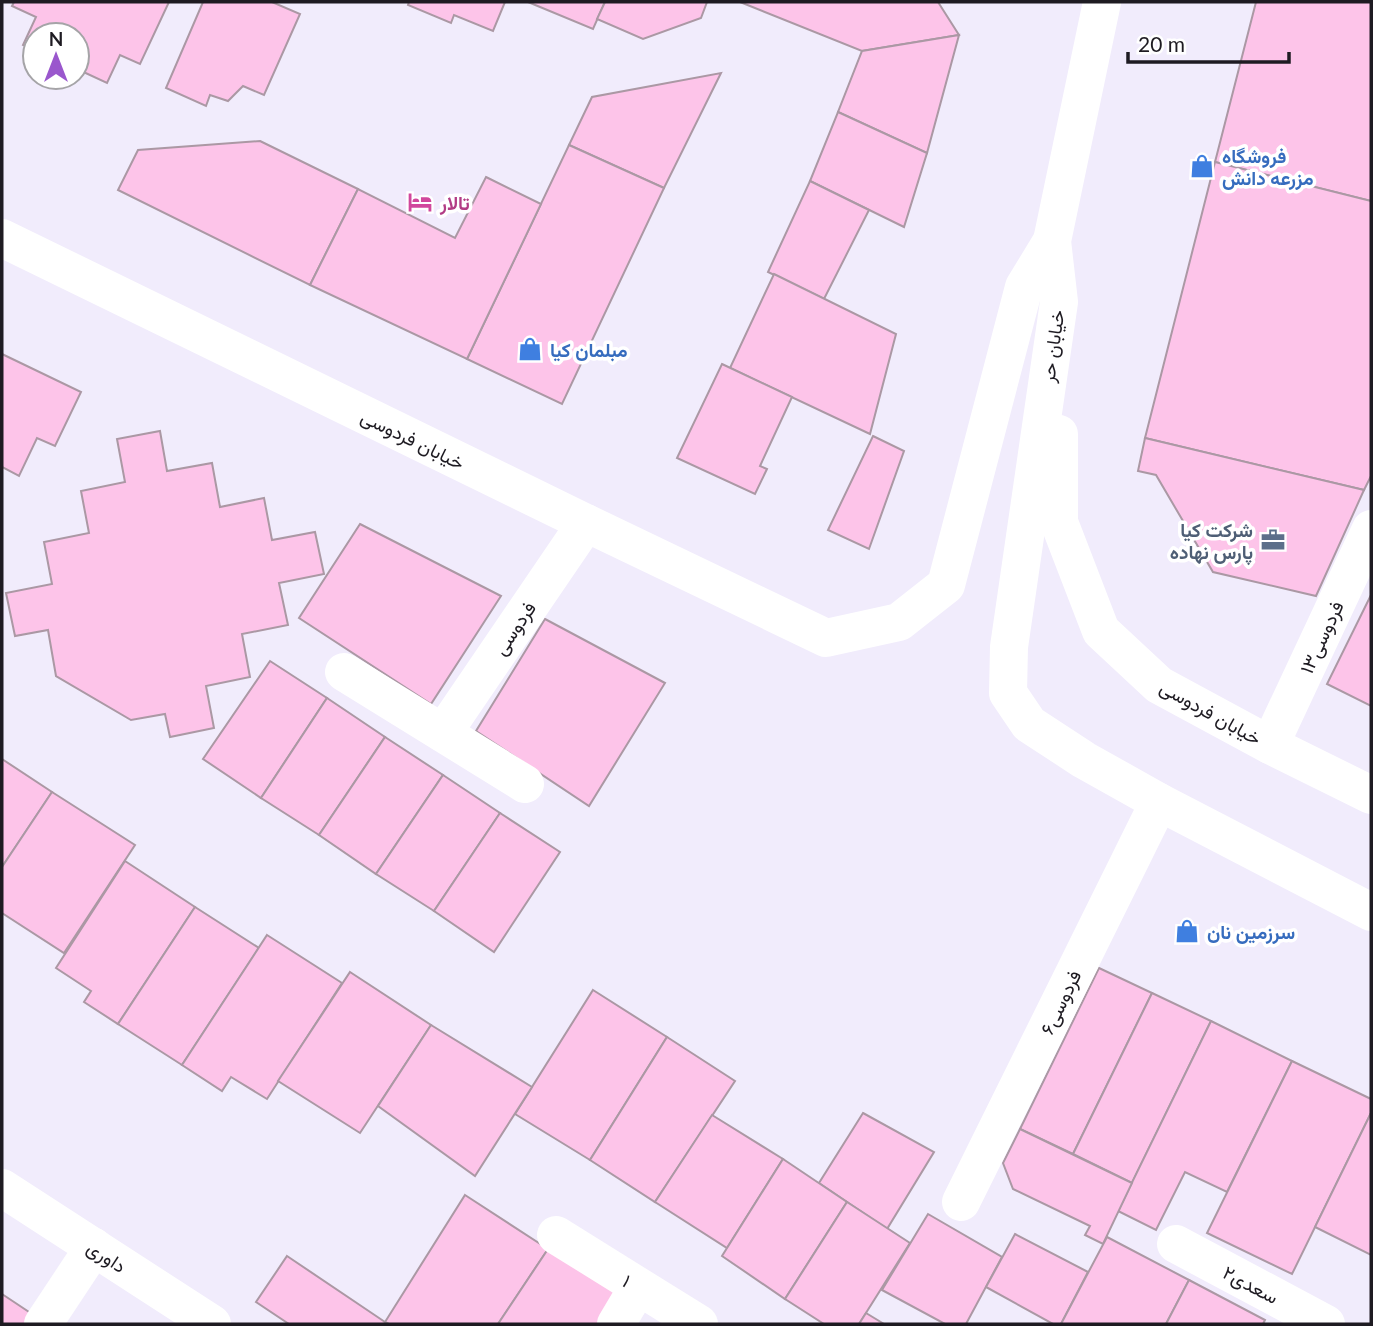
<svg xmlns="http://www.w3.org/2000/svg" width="1373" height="1326" viewBox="0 0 1373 1326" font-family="Lato,Vazirmatn,sans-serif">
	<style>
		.building { fill: #fdc4e9; stroke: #ab98a4; stroke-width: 2 }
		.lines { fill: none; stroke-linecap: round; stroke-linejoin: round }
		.minor { stroke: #fff; stroke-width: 38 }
		.labels { text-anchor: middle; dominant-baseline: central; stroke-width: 7; stroke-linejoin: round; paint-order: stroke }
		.shop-label { font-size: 19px; font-weight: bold; fill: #366cbe; stroke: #fff; text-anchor: start }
		.hotel-label { font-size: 19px; font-weight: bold; fill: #b23c85; stroke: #fff; text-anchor: start }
		.street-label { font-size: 19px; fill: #1e1b22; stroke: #fff }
		.service-label { font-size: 19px; font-weight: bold; fill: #4e5e75; stroke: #fff; text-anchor: end }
	</style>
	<rect width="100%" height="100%" fill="#f1ecfc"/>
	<!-- building -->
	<g class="building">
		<polygon points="14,2 169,2 140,64 120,55 107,83 77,69 77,35 35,35 35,50 23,45 36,17 12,6"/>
		<polygon points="203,2 272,2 300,14 264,95 243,86 228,101 210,95 206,106 166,88"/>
		<polygon points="409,2 505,2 493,31 454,15 451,23 408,5"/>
		<polygon points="528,2 605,2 593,29"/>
		<polygon points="605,2 707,2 701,18 643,39 597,19"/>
		<polygon points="740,2 938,2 959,35 862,51"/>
		<polygon points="1256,2 1371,2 1371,201 1215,162"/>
		<polygon points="959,35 927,153 838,112 862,51"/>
		<polygon points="721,73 664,188 569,145 592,97"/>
		<polygon points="838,112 927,153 904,227 810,181"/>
		<polygon points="260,141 358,189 310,285 118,190 138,150"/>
		<polygon points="569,145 664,188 562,404 467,359"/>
		<polygon points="1215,162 1371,201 1371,476 1364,490 1145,438"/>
		<polygon points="486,177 541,204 467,359 310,285 358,189 455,238"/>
		<polygon points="810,181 869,210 824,299 768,272"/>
		<polygon points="774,274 896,334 870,434 730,368"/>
		<polygon points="2,354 81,392 55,446 37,438 19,476 2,467"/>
		<polygon points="722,364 792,397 760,466 767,469 755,494 677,458"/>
		<polygon points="160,431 167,471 212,463 220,507 264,498 272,540 315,532 324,574 279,583 288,625 242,634 250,677 206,686 214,728 170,737 165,714 131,720 56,676 48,630 15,636 6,593 52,584 44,542 89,533 81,491 125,482 117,439"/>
		<polygon points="873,436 904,451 869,549 828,530"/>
		<polygon points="1145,438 1364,490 1316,596 1213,572 1156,475 1138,471"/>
		<polygon points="360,524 501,596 431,704 299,618"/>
		<polygon points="1371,595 1371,706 1327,684"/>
		<polygon points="545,619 665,683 589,806 476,731"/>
		<polygon points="270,661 327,698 261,798 203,759"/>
		<polygon points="327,698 385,737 319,835 261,798"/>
		<polygon points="385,737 443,775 376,874 319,835"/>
		<polygon points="2,759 52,792 2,867"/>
		<polygon points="443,775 500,813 434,911 376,874"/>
		<polygon points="52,792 135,845 64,953 2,913 2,867"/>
		<polygon points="500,813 560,852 494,952 434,911"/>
		<polygon points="125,861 195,907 118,1024 84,1002 91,991 56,968"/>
		<polygon points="195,907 259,948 182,1065 118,1024"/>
		<polygon points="267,935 342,983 267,1099 231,1077 222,1091 182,1065"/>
		<polygon points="1099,968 1152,993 1073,1154 1020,1129"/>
		<polygon points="350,972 431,1025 360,1133 278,1081"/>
		<polygon points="593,990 667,1037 590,1160 515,1114"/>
		<polygon points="1152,993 1211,1021 1132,1183 1073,1154"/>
		<polygon points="1211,1021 1292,1061 1227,1192 1185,1172 1156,1230 1118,1211"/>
		<polygon points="431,1025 532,1087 475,1176 378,1106"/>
		<polygon points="667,1037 735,1081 655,1202 590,1160"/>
		<polygon points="1292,1061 1371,1099 1371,1113 1292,1274 1207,1233"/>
		<polygon points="863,1113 934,1152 887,1229 819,1183"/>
		<polygon points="1371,1113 1371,1255 1315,1227"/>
		<polygon points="712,1115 783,1159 727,1248 655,1202"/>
		<polygon points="1020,1129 1132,1183 1103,1244 1085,1235 1090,1226 1013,1189 1003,1163"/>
		<polygon points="783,1159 847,1202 785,1299 722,1256"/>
		<polygon points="465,1195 548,1249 498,1324 389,1324 385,1322"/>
		<polygon points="847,1202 910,1243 859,1324 824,1324 785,1299"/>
		<polygon points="928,1214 1002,1257 966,1324 945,1324 882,1290"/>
		<polygon points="1015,1234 1088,1272 1061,1324 1053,1324 986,1287"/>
		<polygon points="1107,1237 1189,1280 1166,1324 1061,1324"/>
		<polygon points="548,1249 621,1296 602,1324 498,1324"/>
		<polygon points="287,1256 385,1322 384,1324 289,1324 256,1302"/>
		<polygon points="1189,1280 1265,1320 1263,1324 1166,1324"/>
		<polygon points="2,1294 32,1314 25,1324 2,1324"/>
		<polygon points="866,1313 884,1324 859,1324"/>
	</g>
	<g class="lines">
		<!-- minor -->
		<g class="minor">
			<polyline points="1102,2 1052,241 1059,302 1009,647 1008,693 1029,724 1084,760 1159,802 1371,912"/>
			<polyline points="2,238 586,523 826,638 899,622 946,585 1024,287 1052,241"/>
			<polyline points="1059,434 1059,522 1101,631 1159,685 1270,745 1371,795"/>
			<polyline points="344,672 525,784"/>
			<polyline points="443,733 586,523"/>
			<polyline points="1270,745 1371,529"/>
			<polyline points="2,1188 212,1324"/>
			<polyline points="961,1202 1159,802"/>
			<polyline points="556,1235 699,1324"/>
			<polyline points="1176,1244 1326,1324"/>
			<polyline points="43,1324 94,1247"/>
			<polyline points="616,1324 638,1287"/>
		</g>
	</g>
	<!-- icons -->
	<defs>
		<g id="shop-bare" transform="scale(1.89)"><path d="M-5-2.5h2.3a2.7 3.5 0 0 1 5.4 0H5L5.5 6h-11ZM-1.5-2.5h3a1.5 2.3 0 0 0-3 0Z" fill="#3f7fe0" stroke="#fff" stroke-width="2.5" paint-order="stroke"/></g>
		<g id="hotel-bare" transform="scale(1.89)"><path d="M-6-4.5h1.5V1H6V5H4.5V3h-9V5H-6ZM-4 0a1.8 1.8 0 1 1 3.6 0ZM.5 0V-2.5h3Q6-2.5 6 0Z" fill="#d1479c" stroke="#fff" stroke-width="2.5" paint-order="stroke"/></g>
		<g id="office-bare" transform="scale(1.89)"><path d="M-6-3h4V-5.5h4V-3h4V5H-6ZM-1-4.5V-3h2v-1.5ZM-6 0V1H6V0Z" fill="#5c6f8a" stroke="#fff" stroke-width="2.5" paint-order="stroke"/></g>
	</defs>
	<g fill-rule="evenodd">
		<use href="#shop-bare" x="1202" y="166"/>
		<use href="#hotel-bare" x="420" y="202"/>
		<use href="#shop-bare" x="530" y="349"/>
		<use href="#office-bare" x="1273" y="540"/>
		<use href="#shop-bare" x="1187" y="931"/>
	</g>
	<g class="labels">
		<!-- shop labels -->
		<g class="shop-label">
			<text x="1222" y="155">فروشگاه<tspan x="1222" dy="22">مزرعه دانش</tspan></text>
			<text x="550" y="349">مبلمان کیا</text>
			<text x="1207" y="931">سرزمین نان</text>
		</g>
		<!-- hotel labels -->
		<g class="hotel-label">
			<text x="440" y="202">تالار</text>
		</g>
		<!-- street labels -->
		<g class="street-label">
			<text transform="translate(1052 346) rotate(-82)">خیابان حر</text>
			<text transform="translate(413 439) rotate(26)">خیابان فردوسی</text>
			<text transform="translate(514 628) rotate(-56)">فردوسی</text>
			<text transform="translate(1321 637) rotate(-65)">فردوسی۱۳</text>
			<text transform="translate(1211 712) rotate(29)">خیابان فردوسی</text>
			<text transform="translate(1060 1002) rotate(-64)">فردوسی۶</text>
			<text transform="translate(107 1256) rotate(33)">داوری</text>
			<text transform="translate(627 1280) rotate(32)">۱</text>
			<text transform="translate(1251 1284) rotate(28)">سعدی۲</text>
		</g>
		<!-- service labels -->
		<g class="service-label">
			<text x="1253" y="529">شرکت کیا<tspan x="1253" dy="22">پارس نهاده</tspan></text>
		</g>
	</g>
	<!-- border -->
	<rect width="1373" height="1326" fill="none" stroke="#1e1b22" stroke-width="7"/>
	<!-- north arrow -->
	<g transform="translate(56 56)"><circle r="33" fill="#ffffff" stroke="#a5a4a7" stroke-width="2"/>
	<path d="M0-5L12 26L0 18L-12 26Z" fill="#9a57cd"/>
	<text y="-10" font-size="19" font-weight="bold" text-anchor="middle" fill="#1e1b22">N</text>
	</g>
	<!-- scale -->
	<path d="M1128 52v10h161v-10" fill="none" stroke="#1e1b22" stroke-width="3.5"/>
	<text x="1138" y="52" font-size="21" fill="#1e1b22" stroke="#ffffff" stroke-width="5" paint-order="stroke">20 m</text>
</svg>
